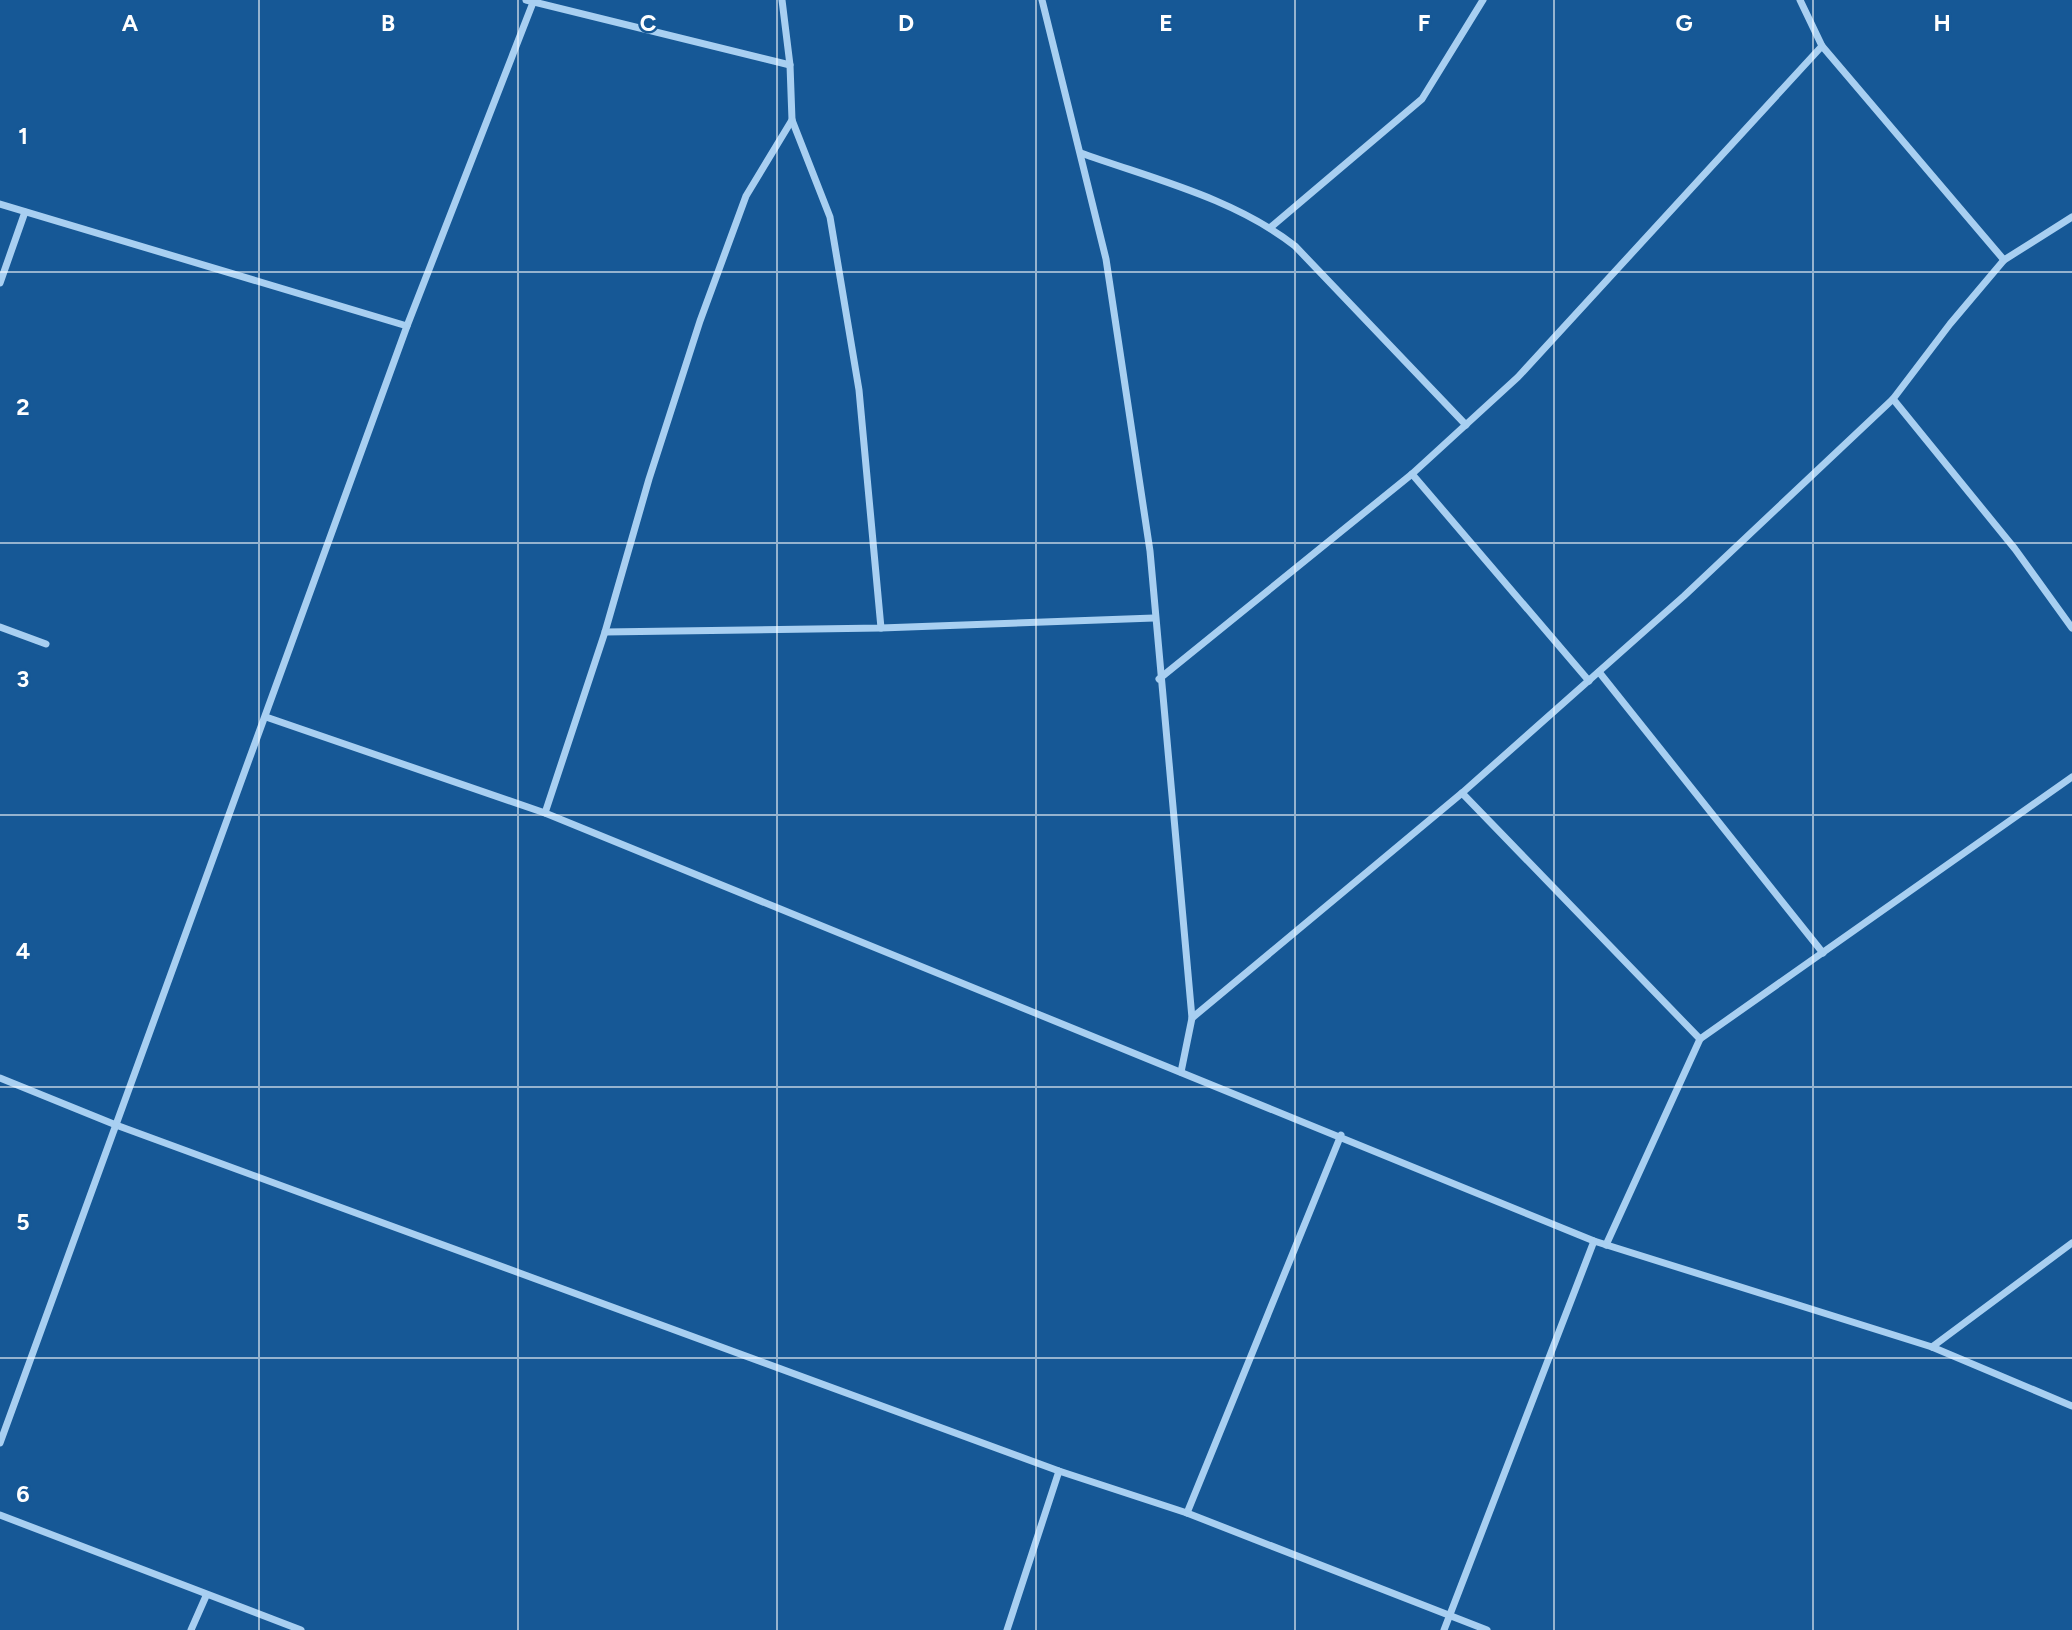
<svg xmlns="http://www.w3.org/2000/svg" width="2072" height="1630" viewBox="0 0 2072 1630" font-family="Figtree,sans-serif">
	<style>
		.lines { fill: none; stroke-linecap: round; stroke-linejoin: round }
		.street { stroke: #a8cff1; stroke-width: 7 }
		.grid { fill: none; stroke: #fff; stroke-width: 2; stroke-opacity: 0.55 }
		.grid-label { font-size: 23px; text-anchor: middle; font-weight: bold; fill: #fff; stroke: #165896; stroke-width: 5; stroke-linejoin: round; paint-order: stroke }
	</style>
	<rect width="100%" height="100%" fill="#165896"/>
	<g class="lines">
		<!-- street -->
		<g class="street">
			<polyline points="526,0 790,65"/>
			<polyline points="782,0 790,65 792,120 830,217 859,390 881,628"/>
			<polyline points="1042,0 1106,259 1150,551 1192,1018"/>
			<polyline points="1822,46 2004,260"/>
			<path d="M1081,153C1153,179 1234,198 1295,246L1466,425"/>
			<polyline points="0,204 407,326"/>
			<polyline points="1271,227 1422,99 1483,0"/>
			<polyline points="0,283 25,212"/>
			<polyline points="1893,399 2015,549 2072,628"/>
			<polyline points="1412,474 1589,681"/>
			<polyline points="0,627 46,644"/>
			<polyline points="605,632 881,628 1154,618"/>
			<polyline points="1599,672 1823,953"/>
			<polyline points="1159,679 1412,474 1518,377 1822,46 1800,0"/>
			<polyline points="266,717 545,813 1594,1241 1932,1347 2072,1406"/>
			<polyline points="1462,793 1700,1039"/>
			<polyline points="545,813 605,632 649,479 700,321 746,196 792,120"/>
			<polyline points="1181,1072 1192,1018 1462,793 1684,596 1893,399 1950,324 2004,260 2072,217"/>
			<polyline points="0,1078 116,1125 1059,1471 1187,1513 1487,1630"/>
			<polyline points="1606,1245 1700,1039 2072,777"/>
			<polyline points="1932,1347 2072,1243"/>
			<polyline points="0,1443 407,326 534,0"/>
			<polyline points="1187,1513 1341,1135"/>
			<polyline points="0,1515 301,1630"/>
			<polyline points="191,1630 206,1596"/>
			<polyline points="1007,1630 1059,1471"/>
			<polyline points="1444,1630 1594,1241"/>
		</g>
	</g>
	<!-- grid -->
	<path class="grid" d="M259,0V1630M518,0V1630M777,0V1630M1036,0V1630M1295,0V1630M1554,0V1630M1813,0V1630M0,272H2072M0,543H2072M0,815H2072M0,1087H2072M0,1358H2072"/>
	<g class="grid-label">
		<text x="130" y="31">A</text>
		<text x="388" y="31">B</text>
		<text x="648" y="31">C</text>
		<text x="906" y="31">D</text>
		<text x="1166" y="31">E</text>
		<text x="1424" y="31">F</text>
		<text x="1684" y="31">G</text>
		<text x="1942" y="31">H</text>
		<text x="23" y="144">1</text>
		<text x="23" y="415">2</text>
		<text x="23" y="687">3</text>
		<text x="23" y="959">4</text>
		<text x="23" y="1230">5</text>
		<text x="23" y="1502">6</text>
	</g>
</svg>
